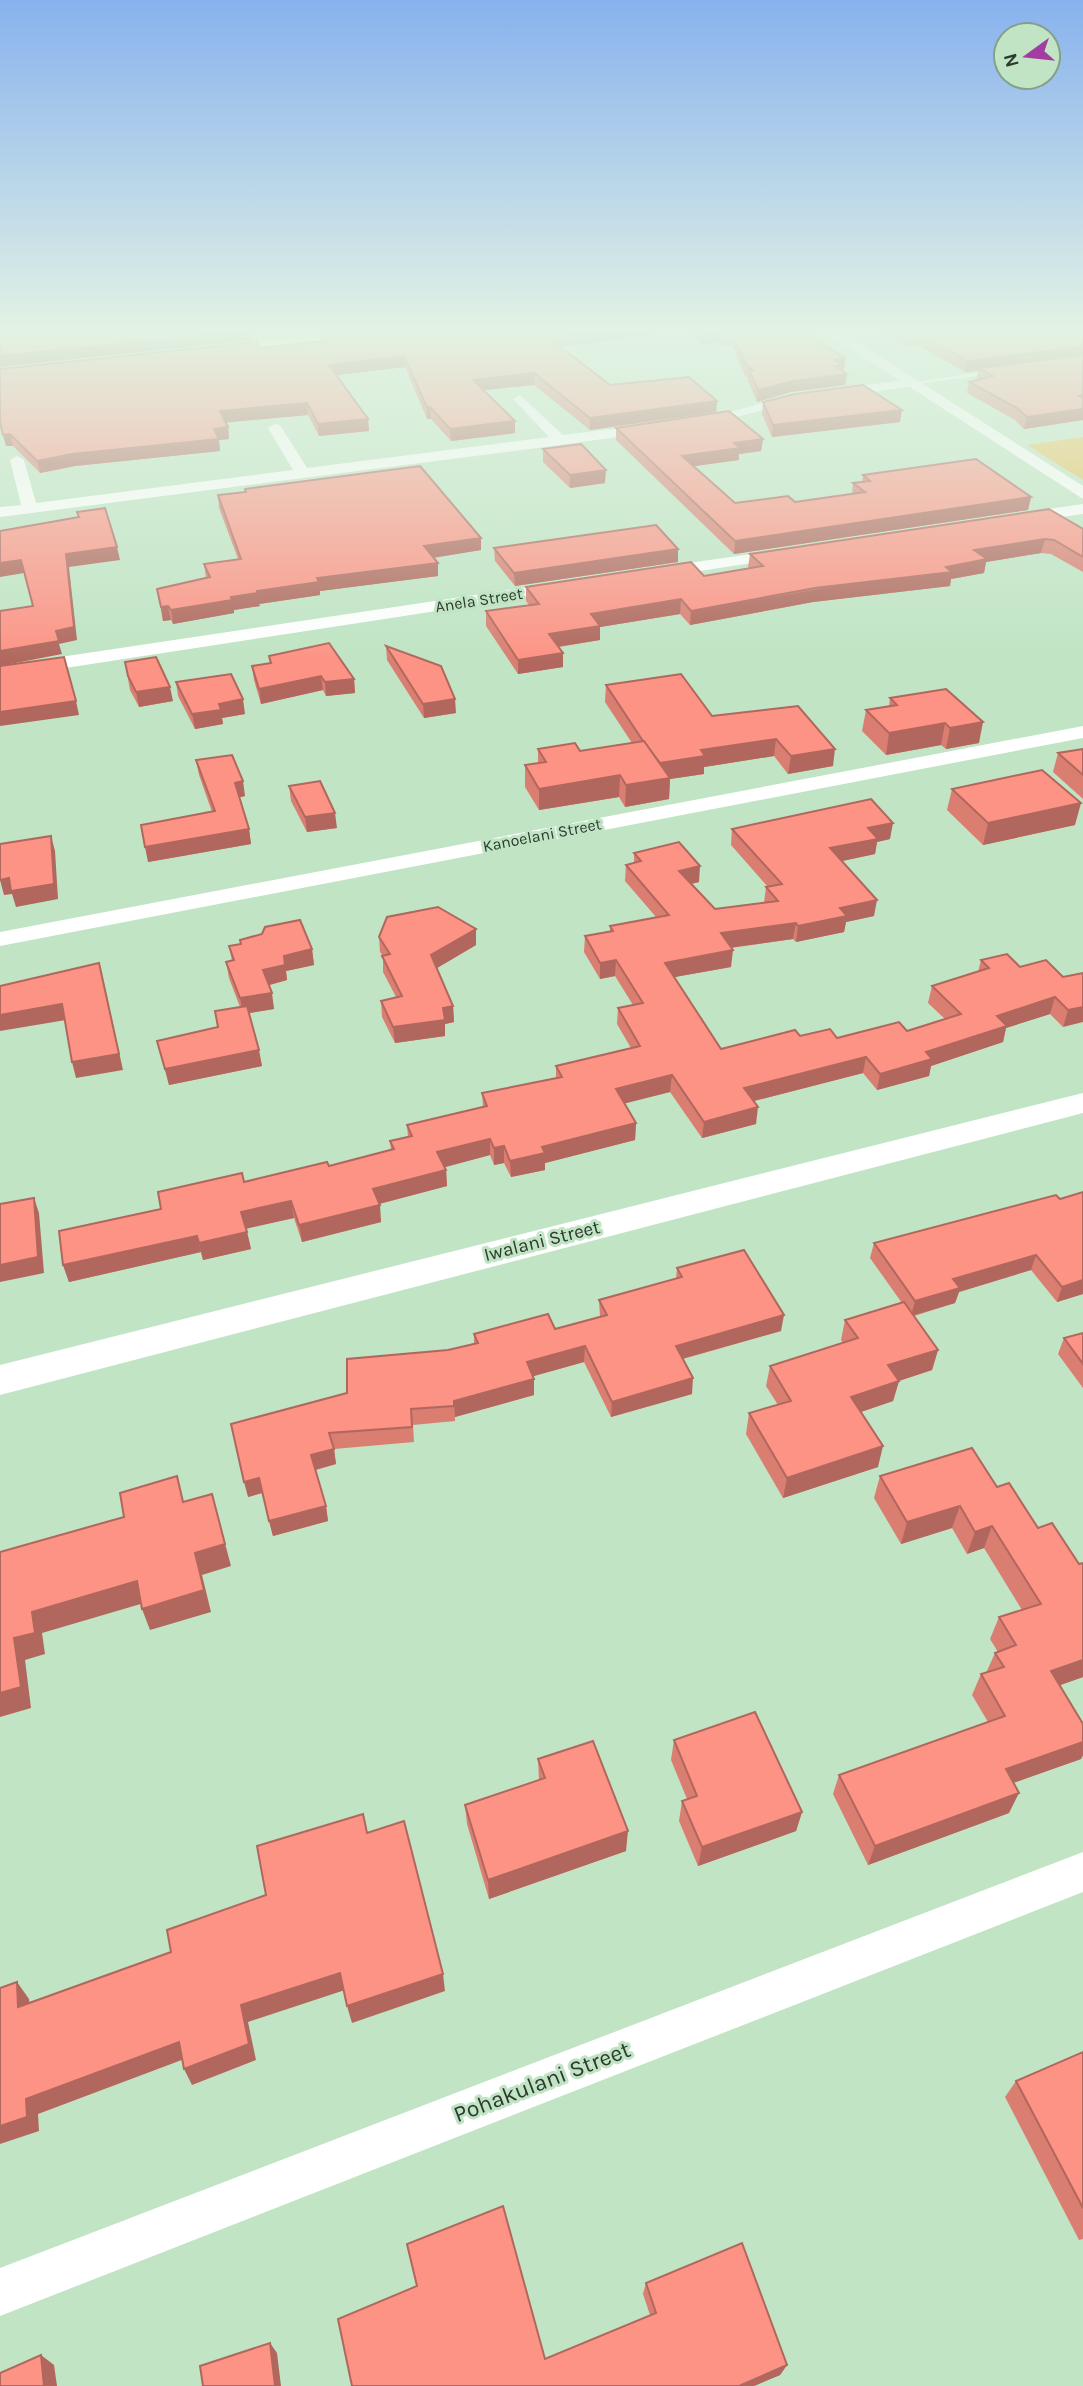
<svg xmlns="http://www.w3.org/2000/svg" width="1083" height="2386" viewBox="0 0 1083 2386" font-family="Karla,sans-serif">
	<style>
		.green { fill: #e7bf56 }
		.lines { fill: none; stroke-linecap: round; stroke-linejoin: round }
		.service { fill: #fff; fill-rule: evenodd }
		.minor { fill: #fff; fill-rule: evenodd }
		.tertiary { fill: #fff; fill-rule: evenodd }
		.wall { fill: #da7e72 }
		.shaded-wall { fill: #b1675d }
		.building { fill: #fd9385; stroke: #b1675d; stroke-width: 2 }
		.labels { text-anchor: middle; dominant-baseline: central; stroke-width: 6; stroke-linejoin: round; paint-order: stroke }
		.far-street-label { font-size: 16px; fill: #2c3b2e; stroke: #c0e4c4 }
		.street-label { font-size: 19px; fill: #2c3b2e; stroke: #c0e4c4 }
		.near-street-label { font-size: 23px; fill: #2c3b2e; stroke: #c0e4c4 }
	</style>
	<rect width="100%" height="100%" fill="#c0e4c4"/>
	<!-- green -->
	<polygon class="green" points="1083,437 1083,480 1027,445"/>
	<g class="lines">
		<!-- service -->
		<polygon class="service" points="996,370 998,373 910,385 907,383"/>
		<!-- minor -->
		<g class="minor">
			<polygon points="384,329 427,329 421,333 222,354 216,350 222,346"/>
			<polygon points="910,379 915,380 915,386 792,403 697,427 690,423 792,395"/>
			<polygon points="520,395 563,435 653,424 660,428 653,432 560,445 0,517 0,507 21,505 10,460 17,456 24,460 36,503 293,470 268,428 275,424 280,425 307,468 549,437 513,399"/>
			<polygon points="1083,504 1083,514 1020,523 1012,518 1020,513"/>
			<polygon points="786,549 794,554 792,557 660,577 652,572 660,567"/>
			<polygon points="561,582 569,587 567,591 0,678 0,666"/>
			<polygon points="1083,726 1083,738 0,946 0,932"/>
			<polygon points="1083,1852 1083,1892 0,2316 0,2268"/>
		</g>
		<!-- tertiary -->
		<g class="tertiary">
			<polygon points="820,329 837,329 1083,486 1083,499"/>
			<polygon points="1083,1093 1083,1113 0,1395 0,1365"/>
		</g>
	</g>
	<!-- wall -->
	<g class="wall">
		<polygon points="380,329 823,329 822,334 808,335 845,358 844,369 842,371 847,374 845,385 791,392 757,402 748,381 748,378 745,376 732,345 723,346 717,342 701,344 682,331 561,347 610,385 717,401 716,412 590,430 534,385 484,390 515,433 451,441 431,419 427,419 405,367 336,375 368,419 369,431 319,436 308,415 225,422 228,427 229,439 219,440 220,451 75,466 40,473 13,446 6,446 0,369 321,342 321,335"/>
		<polygon points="874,329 1083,329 1083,420 1024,429 1015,420 967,393 969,382 978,380 977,379 978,371 965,372 917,345 906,347"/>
		<polygon points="763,402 900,422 772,437 762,414"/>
		<polygon points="616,428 763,439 761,451 739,454 739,460 694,466 735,503 795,502 852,494 853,483 862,482 863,475 1031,497 1028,510 734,554 616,440"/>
		<polygon points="543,449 605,483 570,488 543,462"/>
		<polygon points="245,489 481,550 433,558 438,576 320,591 320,595 259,604 260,606 234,610 234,613 173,624 171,620 163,621 157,589 206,578 204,564 238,559 219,508 218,495 245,492"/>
		<polygon points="1083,529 1083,572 1051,554 1041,553 986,562 984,573 951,579 950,586 813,602 690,625 680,614 600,627 600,640 559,647 563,653 563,667 518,674 486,626 486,611 529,605 526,601 526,587 704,576 750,569 748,567 750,554"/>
		<polygon points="494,548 678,562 515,586 495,561"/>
		<polygon points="386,646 456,713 424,718 387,660"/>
		<polygon points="269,656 354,679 355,693 326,696 323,690 261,704 254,680 252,666 270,663"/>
		<polygon points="125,662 173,701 139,707 130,690"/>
		<polygon points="176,682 245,714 222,718 223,724 195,729 178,696"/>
		<polygon points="606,685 712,716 798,706 833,766 788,774 774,756 704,767 704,774 670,779 669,799 625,807 619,797 539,810 525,787 525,765 538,763 538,749 580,751 632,743 605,702"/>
		<polygon points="946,689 979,743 946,749 941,745 886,755 862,731 866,710 889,706 890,698"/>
		<polygon points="1083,749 1083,799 1053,772 1058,753"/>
		<polygon points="196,760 245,796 239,797 249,829 251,844 148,862 212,812 199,775"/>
		<polygon points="289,786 337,828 307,832 291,801"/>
		<polygon points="952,789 1075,825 983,845 947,810"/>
		<polygon points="732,829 890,839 877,842 875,854 842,861 874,916 846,922 844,932 796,942 793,939 731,948 731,967 674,977 721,1049 800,1036 837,1038 907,1031 945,1019 928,1003 932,986 978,972 981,960 1020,967 1063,977 1083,973 1063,1027 1050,1014 1006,1028 1003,1042 931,1066 929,1076 877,1090 863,1073 754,1101 756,1124 702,1138 670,1092 624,1103 636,1123 635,1140 545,1163 545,1170 511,1177 504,1163 494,1165 490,1155 445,1167 446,1170 447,1186 379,1204 381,1222 302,1242 294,1218 246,1228 251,1249 203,1260 201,1252 69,1282 63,1265 161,1209 244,1182 329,1166 391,1150 390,1141 408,1137 407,1125 483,1107 482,1093 556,1078 556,1066 631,1048 617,1024 618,1008 633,1005 615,976 600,979 584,952 585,936 610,931 610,926 656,917 625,881 626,865 634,863 634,853 699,882 691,884 715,909 764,903 766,887 768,887 731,845"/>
		<polygon points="476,929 476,945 437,968 453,1006 454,1022 445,1024 445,1036 395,1043 382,1017 381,1001 396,997 383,972 383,956 380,952 379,937"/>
		<polygon points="229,946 312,949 314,965 286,971 287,980 269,985 274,1009 249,1013 262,1066 169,1085 157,1041 218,1027 240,1007 229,978 226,962 232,961"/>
		<polygon points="1083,1192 1083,1294 1057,1302 1031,1270 959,1292 955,1303 914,1316 938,1350 932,1370 899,1381 893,1401 861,1412 878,1467 783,1498 746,1434 749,1413 778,1405 766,1386 770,1366 843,1343 841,1340 845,1320 902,1303 870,1258 874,1243 1060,1199"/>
		<polygon points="677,1268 781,1331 683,1359 692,1394 611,1417 584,1362 533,1376 534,1379 534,1395 455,1417 455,1421 413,1425 414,1442 334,1449 336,1464 316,1470 326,1506 328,1521 273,1536 262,1493 248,1497 347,1393 448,1350 474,1344 474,1334 555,1329 600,1317 599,1300 676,1279"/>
		<polygon points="1083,1333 1083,1388 1058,1354 1064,1338"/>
		<polygon points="880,1476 997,1487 1038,1528 1079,1564 1083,1563 1083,1677 1060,1685 1083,1724 1083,1755 1081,1759 1013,1783 1009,1813 868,1865 833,1794 839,1775 988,1722 972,1695 981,1674 986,1673 995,1653 998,1652 990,1639 999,1617 1022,1610 984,1548 967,1554 952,1528 901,1544 874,1498"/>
		<polygon points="674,1740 802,1812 796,1831 698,1866 679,1821 682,1801 687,1799 671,1760"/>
		<polygon points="538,1759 626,1851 489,1899 467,1824 465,1805 539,1780"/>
		<polygon points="1083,2052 1083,2239 1079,2240 1005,2097 1016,2081"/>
		<polygon points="646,2283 787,2365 780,2375 754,2386 352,2386 545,2359 650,2315 643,2294"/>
	</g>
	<!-- shaded-wall -->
	<g class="shaded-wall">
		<polygon points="311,329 357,329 312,334"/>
		<polygon points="613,329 683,329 682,331 549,348 549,338"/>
		<polygon points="793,329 823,329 822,334 793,337"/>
		<polygon points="251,330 253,340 0,367 0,356"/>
		<polygon points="717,331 717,342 701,344 702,333"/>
		<polygon points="919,334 917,345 906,347 908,336"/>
		<polygon points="733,335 732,345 723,346 723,336"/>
		<polygon points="1083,347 1083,357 979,368 978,371 965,372 967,361"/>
		<polygon points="404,356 405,367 330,376 329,365"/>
		<polygon points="845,358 844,369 842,370 842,375 847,374 845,385 791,392 757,402 758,390 835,360"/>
		<polygon points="534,373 534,385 474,391 473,380"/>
		<polygon points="717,401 716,412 590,430 590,418"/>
		<polygon points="307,403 308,415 222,423 220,411"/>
		<polygon points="427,407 430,407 431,419 427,419"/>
		<polygon points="1083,409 1083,420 1024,429 1027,417"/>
		<polygon points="902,410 900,422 772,437 773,425"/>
		<polygon points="368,419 369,431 319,436 318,424"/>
		<polygon points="515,421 515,433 451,441 450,429"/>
		<polygon points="228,427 229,439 219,440 220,451 75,466 40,473 37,461 214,429"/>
		<polygon points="10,434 13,446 6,446 3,435"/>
		<polygon points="763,439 761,451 739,454 739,460 681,468 682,456 734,443"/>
		<polygon points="606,470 605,483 570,488 570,475"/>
		<polygon points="1031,497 1028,510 734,554 735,541"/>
		<polygon points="481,538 481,550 425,559 424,546"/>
		<polygon points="1045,539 1041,553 986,562 984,573 951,579 950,586 813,602 690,625 691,611 946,567 974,550"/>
		<polygon points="117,547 120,560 69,567 77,640 59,644 62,654 0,666 0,651 56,631 66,554"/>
		<polygon points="678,549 678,562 515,586 514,573"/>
		<polygon points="21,560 24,573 0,577 0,563"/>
		<polygon points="438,563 438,576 320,591 320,595 259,604 260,606 234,610 234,613 173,624 171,610 317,578"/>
		<polygon points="681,599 680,614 600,627 600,640 549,648 549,634 591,614"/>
		<polygon points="168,606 171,620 163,621 161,607"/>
		<polygon points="563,653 563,667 518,674 518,660"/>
		<polygon points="321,676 323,690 261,704 259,689"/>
		<polygon points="354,679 355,693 326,696 325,682"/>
		<polygon points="170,687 173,701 139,707 136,692"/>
		<polygon points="243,699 245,714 222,718 223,724 195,729 192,714 219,704"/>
		<polygon points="455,699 456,713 424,718 423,704"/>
		<polygon points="76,701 79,715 0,726 0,712"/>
		<polygon points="983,722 979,743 946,749 950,728"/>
		<polygon points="945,723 941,745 886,755 889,733"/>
		<polygon points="776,739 774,756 704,767 704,774 670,779 669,799 625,807 626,785 658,763 701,750"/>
		<polygon points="835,749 833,766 788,774 791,756"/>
		<polygon points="620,775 619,797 539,810 539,789"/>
		<polygon points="243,781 245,796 237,798 235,783"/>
		<polygon points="1081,803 1075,825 983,845 988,823"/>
		<polygon points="335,813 337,828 307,832 305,817"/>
		<polygon points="893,823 890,839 877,842 875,854 828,864 830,848 868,828"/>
		<polygon points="249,829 251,844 148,862 145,847"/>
		<polygon points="51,836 55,851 58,899 16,907 12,894 4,895 0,880"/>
		<polygon points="700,866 699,882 678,887 679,871"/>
		<polygon points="877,900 874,916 846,922 844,932 796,942 798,926 840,908"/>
		<polygon points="796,923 793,939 720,949 721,933"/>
		<polygon points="476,929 476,945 432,971 431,955"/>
		<polygon points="312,949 314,965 286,971 287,980 266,986 263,970 284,956"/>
		<polygon points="733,950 731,967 664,979 665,963"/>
		<polygon points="616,960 615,976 600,979 600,963"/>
		<polygon points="103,979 123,1070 76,1078 72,1062"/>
		<polygon points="272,993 274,1009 243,1014 240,998"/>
		<polygon points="1055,997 1050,1014 1006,1028 1003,1042 931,1066 929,1076 877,1090 880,1074 997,1016"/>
		<polygon points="62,1004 66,1020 0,1031 0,1015"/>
		<polygon points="453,1006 454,1022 445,1024 445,1036 395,1043 393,1027 443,1008"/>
		<polygon points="1083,1007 1083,1022 1063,1027 1068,1010"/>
		<polygon points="259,1050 262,1066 169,1085 165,1069"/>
		<polygon points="866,1057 863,1073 742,1104 744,1088"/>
		<polygon points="672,1075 670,1092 615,1106 616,1089"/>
		<polygon points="758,1107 756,1124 702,1138 704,1122"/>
		<polygon points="636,1123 635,1140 545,1163 545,1170 511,1177 510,1161 542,1147"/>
		<polygon points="490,1139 490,1155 438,1169 437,1152"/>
		<polygon points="504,1146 504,1163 494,1165 494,1148"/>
		<polygon points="446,1170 447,1186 375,1205 373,1189"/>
		<polygon points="34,1198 39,1213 44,1273 0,1282 0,1265"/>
		<polygon points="291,1201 294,1218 245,1229 241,1212"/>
		<polygon points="380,1205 381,1222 302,1242 299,1225"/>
		<polygon points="247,1232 251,1249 203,1260 199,1243"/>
		<polygon points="197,1236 201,1252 69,1282 63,1265"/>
		<polygon points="1036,1255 1031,1270 959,1292 955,1303 911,1316 915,1301 953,1279"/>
		<polygon points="1083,1280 1083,1294 1057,1302 1062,1287"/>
		<polygon points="784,1315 781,1331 674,1361 676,1346"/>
		<polygon points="585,1346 584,1362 527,1378 527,1362"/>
		<polygon points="938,1350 932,1370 883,1386 888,1365"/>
		<polygon points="693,1378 692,1394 611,1417 612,1402"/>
		<polygon points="534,1379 534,1395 455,1417 454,1401"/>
		<polygon points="899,1381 893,1401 846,1417 851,1397"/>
		<polygon points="883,1446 878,1467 783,1498 787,1478"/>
		<polygon points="334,1449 336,1464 314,1470 311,1455"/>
		<polygon points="259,1478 262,1493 248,1497 244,1482"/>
		<polygon points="212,1494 231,1566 202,1575 211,1612 150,1630 142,1609 195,1553"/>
		<polygon points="326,1506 328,1521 273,1536 269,1521"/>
		<polygon points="960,1506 952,1528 901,1544 907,1522"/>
		<polygon points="992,1526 984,1548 967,1554 975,1532"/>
		<polygon points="137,1581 144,1603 42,1633 45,1654 25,1660 31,1708 0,1717 0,1693 14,1638 32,1612"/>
		<polygon points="1083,1660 1083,1677 1041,1692 1051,1671"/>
		<polygon points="1083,1742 1083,1755 1081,1759 996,1789 1006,1769"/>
		<polygon points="1019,1793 1009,1813 868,1865 875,1846"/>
		<polygon points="802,1812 796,1831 698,1866 702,1847"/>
		<polygon points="628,1831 626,1851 489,1899 488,1880"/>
		<polygon points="340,1973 345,1990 248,2022 256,2060 192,2085 184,2069 241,2005"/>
		<polygon points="443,1974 445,1991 352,2023 347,2006"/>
		<polygon points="17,1982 29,1999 31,2023 18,2007"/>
		<polygon points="179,2042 187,2058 38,2114 39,2131 0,2144 0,2126 26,2099"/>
		<polygon points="270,2343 277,2353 281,2386 275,2386"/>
		<polygon points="41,2355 54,2365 57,2386 44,2386"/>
		<polygon points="787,2365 780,2375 754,2386 739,2386"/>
	</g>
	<!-- building -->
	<g class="building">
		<polygon points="0,329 251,329 251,330 0,356"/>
		<polygon points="380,329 613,329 549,338 610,385 689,377 717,401 590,418 534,373 473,380 515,421 450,429 430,407 427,407 404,356 329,365 368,419 318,424 307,403 220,411 228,427 214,429 219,439 72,454 37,461 10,434 3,435 0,422 0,369 257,342 260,348 326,341 321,335"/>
		<polygon points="696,329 798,329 845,358 835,360 843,365 835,366 847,374 793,381 758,390 749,370 753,370 746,365 733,335 723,336 717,331 702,333"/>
		<polygon points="895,329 1083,329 1083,347 967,361 919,334 908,336"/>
		<polygon points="1083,355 1083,395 1079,396 1083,398 1083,409 1027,417 1017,408 969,382 993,376 979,368"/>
		<polygon points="863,385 902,410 773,425 763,402 795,394"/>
		<polygon points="729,411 763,439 734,443 740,448 682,456 735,503 788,496 795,502 865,492 853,483 870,481 863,475 976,459 1031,497 735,541 616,428"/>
		<polygon points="581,444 606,470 570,475 543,449"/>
		<polygon points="420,466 481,538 424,546 438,563 317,578 319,582 257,591 258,593 231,597 232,600 171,610 168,606 161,607 157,589 210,577 204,564 241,559 218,495 246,492 245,489"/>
		<polygon points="105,508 117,547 66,554 74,627 56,631 59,641 0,651 0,611 33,606 21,560 0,563 0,531 79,517 77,512"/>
		<polygon points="1049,509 1083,529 1083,557 1054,540 1045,539 974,550 987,559 946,567 952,572 815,588 691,611 681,599 591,614 600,626 549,634 563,653 518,660 486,611 539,604 526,587 691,562 704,576 763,566 750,554"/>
		<polygon points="656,525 678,549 514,573 494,548"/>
		<polygon points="329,643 354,679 325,682 321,676 259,689 252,666 271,663 269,656"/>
		<polygon points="386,646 441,666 455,699 423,704"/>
		<polygon points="64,657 76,701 0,712 0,666"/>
		<polygon points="156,657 170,687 136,692 128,676 125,662"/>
		<polygon points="231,674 243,699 219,704 221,710 192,714 176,682"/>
		<polygon points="681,674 712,716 798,706 835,749 791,756 776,739 701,750 705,756 660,763 643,741 606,685"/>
		<polygon points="946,689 983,722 950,728 945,723 889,733 866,710 897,705 890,698"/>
		<polygon points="644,741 670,778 626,785 620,775 539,789 525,765 546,762 538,749 575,743 580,751"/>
		<polygon points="1083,749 1083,775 1058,753"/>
		<polygon points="232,755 243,781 235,783 249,829 145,847 141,825 215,811 196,760"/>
		<polygon points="1042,770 1081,803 988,823 952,789"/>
		<polygon points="320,781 335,813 305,817 289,786"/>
		<polygon points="871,799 893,823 868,828 878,839 830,848 877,900 840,908 847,916 798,926 796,923 721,933 733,950 665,963 721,1049 795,1030 800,1036 830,1029 837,1038 899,1022 907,1031 961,1014 932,986 989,968 981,960 1007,954 1020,967 1046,960 1063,977 1083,973 1083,1007 1068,1010 1055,997 997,1016 1007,1026 926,1052 932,1059 880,1074 866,1057 744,1088 758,1107 704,1122 672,1075 616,1089 636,1123 542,1147 545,1153 510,1161 504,1146 494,1148 490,1139 437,1152 446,1170 373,1189 380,1205 299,1225 291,1201 241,1212 247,1232 199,1243 197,1236 63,1265 59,1231 161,1209 158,1192 242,1173 244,1182 327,1162 329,1166 394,1149 390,1141 412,1136 407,1125 487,1106 482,1093 562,1077 556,1066 640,1046 618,1008 643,1003 616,960 600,963 585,936 613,931 610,926 669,915 626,865 641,861 634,853 679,842 700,866 679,871 715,909 778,901 766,887 782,884 732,829"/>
		<polygon points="51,836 54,884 11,891 9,878 0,880 0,844"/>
		<polygon points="438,907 476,929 431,955 453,1006 443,1008 445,1020 393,1027 381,1001 402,996 382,956 390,954 379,937 387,917"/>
		<polygon points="300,920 312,949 284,956 285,965 263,970 272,993 240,998 226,962 234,960 229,946 241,944 240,940 262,934 265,927"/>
		<polygon points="99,963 119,1054 72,1062 62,1004 0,1015 0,986"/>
		<polygon points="247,1006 259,1050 165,1069 157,1041 218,1027 215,1011"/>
		<polygon points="1083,1192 1083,1280 1062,1287 1036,1255 953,1279 960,1288 915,1301 874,1243 1056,1195 1060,1199"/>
		<polygon points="34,1198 38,1257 0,1265 0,1204"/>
		<polygon points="744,1250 784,1315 676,1346 693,1378 612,1402 585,1346 527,1362 534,1379 454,1401 454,1406 411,1409 412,1427 329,1433 334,1449 311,1455 326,1506 269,1521 259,1478 244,1482 231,1424 347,1393 347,1359 448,1350 478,1343 474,1334 548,1314 555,1329 607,1315 599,1300 682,1277 677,1268"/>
		<polygon points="904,1302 938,1350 888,1365 899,1381 851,1397 883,1446 787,1478 749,1413 791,1401 770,1366 858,1338 845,1320"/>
		<polygon points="1083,1333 1083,1364 1064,1338"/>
		<polygon points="972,1448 997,1487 1009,1483 1038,1528 1052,1523 1079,1564 1083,1563 1083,1660 1051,1671 1083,1724 1083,1742 1006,1769 1019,1793 875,1846 839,1775 1005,1716 981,1674 1004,1667 995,1653 1016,1645 999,1617 1041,1604 992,1526 975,1532 960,1506 907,1522 880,1476"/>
		<polygon points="177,1476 183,1502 212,1494 225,1544 195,1553 204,1590 142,1609 137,1581 32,1612 35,1633 14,1638 21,1687 0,1693 0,1552 124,1517 120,1493"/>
		<polygon points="755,1712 802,1812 702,1847 682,1801 697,1796 674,1740"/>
		<polygon points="593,1741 628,1831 488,1880 465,1805 545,1778 538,1759"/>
		<polygon points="363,1814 367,1833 404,1821 443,1974 347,2006 340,1973 241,2005 249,2044 184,2069 179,2042 26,2099 27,2117 0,2126 0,1988 17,1982 18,2007 171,1952 167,1930 266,1895 257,1846"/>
		<polygon points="1083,2052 1083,2208 1016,2081"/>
		<polygon points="503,2206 545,2359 656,2313 646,2283 742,2243 787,2365 739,2386 352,2386 338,2319 417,2286 407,2244"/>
		<polygon points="270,2343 275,2386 203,2386 200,2366"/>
		<polygon points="41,2355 44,2386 0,2386 0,2373"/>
	</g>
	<!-- sky -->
	<linearGradient id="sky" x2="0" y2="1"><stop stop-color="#87b2ee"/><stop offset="0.5" stop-color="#e3f3e4"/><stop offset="1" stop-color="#e3f3e4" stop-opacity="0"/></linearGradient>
	<rect width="1083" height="663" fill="url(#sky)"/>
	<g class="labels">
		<!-- far-street labels -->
		<g class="far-street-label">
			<text transform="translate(479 600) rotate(-9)">Anela Street</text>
			<text transform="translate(542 835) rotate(-11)">Kanoelani Street</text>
		</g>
		<!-- street labels -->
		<g class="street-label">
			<text transform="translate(542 1241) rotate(-14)">Iwalani Street</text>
		</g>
		<!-- near-street labels -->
		<g class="near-street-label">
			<text transform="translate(542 2082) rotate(-21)">Pohakulani Street</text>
		</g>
	</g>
	<!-- north arrow -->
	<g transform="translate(1027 56) rotate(255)"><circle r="33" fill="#c0e4c4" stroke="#85a088" stroke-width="2"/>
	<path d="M0-5L12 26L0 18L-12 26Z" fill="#a33da1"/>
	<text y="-10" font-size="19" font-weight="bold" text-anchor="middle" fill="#2c3b2e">N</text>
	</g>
</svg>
